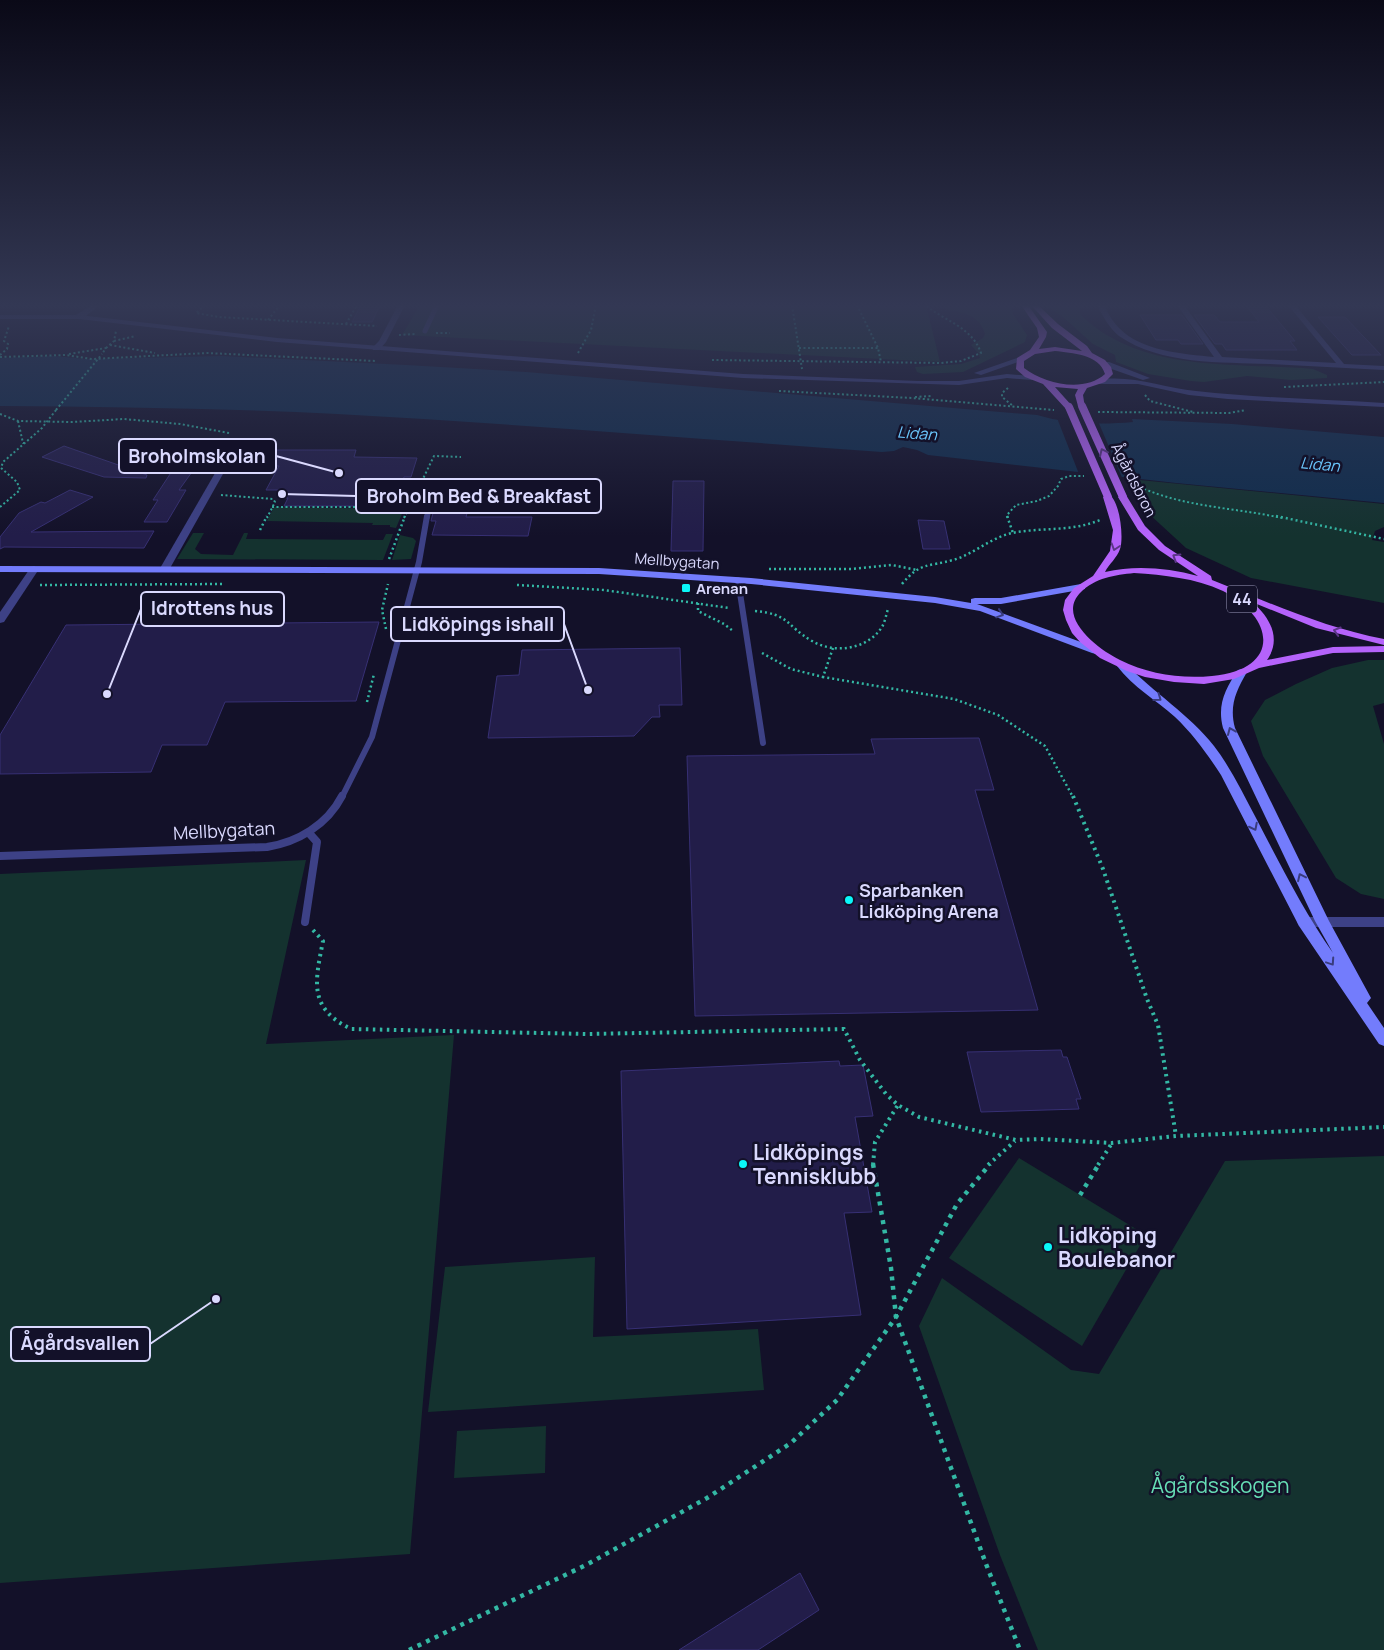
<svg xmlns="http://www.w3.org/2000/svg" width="1384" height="1650" viewBox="0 0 1384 1650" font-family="Manrope,sans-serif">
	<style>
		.green { fill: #14322f }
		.water { fill: #102d4d }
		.pier { fill: #131129 }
		.building { fill: #221d49; stroke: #373074 }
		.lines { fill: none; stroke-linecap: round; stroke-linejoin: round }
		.path-far3 { stroke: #33b8a4; stroke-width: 2; stroke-dasharray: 2 2.5; stroke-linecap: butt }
		.path-far2 { stroke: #33b8a4; stroke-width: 2.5; stroke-dasharray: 2 3; stroke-linecap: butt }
		.path-far1 { stroke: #33b8a4; stroke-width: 4; stroke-dasharray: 2.5 4.5; stroke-linecap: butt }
		.path { stroke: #33b8a4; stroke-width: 4.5; stroke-dasharray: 4 5.5; stroke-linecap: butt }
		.service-far2 { stroke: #3d4186; stroke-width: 5 }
		.service-far1 { stroke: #3d4186; stroke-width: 6 }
		.service { stroke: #3d4186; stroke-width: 8 }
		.minor { fill: #3d4186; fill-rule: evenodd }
		.tertiary { fill: #3d4186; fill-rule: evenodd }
		.secondary { fill: #737cfc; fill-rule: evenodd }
		.primary { fill: #b563fb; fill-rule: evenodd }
		.path-bridge { stroke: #33b8a4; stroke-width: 2; stroke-dasharray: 2 2.5; stroke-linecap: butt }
		.primary-bridge { stroke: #b563fb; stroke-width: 8 }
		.oneway { stroke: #5c3688 }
		.oneway2 { stroke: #393c7d }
		.poi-dot { fill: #0af7f9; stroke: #131129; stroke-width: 2 }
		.labels { text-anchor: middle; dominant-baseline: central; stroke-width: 5; stroke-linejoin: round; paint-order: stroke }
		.far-street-label { font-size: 15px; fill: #dad9fe; stroke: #131129 }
		.far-poi-label { font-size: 15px; font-weight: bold; fill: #dad9fe; stroke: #131129; text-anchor: start }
		.far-water-label { font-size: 16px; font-style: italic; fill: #6ac5fb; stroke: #131129 }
		.shield { fill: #131129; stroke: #9e9dbe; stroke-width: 1 }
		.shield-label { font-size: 16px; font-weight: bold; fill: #dad9fe }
		.street-label { font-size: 18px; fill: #dad9fe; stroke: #131129 }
		.poi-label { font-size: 18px; font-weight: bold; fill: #dad9fe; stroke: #131129; text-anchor: start }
		.near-poi-label { font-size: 21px; font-weight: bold; fill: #dad9fe; stroke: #131129; text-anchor: start }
		.near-park-label { font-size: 21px; fill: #66deb5; stroke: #131129 }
		.leader { fill: none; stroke: #dad9fe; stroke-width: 2 }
		.callout-dot { fill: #dad9fe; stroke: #131129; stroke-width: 2 }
		.callout { fill: #131129; stroke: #dad9fe; stroke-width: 2 }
		.callout-label { font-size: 19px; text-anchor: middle; font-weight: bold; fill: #dad9fe }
	</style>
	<rect width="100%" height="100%" fill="#131129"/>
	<!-- green -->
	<g class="green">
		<polygon points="420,305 926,305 940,362 402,335"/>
		<path d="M935,305H1011L1013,314L1027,335L1025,342L963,372L923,374L917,372L915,367L961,364L980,358L979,354L971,345L983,338L985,334C978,309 954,314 935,305Z"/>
		<path d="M1045,305H1087L1080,308V314C1140,374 1236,362 1313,369L1327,375V378L1291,380L1247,376L1204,382L1191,381L1148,374L1116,362L1115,355L1093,344L1063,317Z"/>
		<polygon points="1129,479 1384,504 1384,527 1375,531 1372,540 1384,542 1384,603 1251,578 1186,548 1148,513"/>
		<polygon points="274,507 404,509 396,528 390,527 390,525 372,525 373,523 267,521"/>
		<polygon points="193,533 204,533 195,549 201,554 233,555 244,533 248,533 246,539 383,540 386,534 393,534 383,560 177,559"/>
		<polygon points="400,535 413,538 416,541 411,559 392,560"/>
		<polygon points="1368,660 1384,660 1384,703 1373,706 1384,744 1384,899 1361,894 1336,878 1263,756 1251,721 1265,700 1296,684 1332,668"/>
		<polygon points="306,860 266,1044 454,1035 410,1554 0,1583 0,874"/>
		<polygon points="1384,1156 1384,1650 1038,1650 1000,1555 919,1326 942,1278 1071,1370 1099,1374 1225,1161"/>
		<polygon points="1019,1158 1146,1235 1082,1346 949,1258"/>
		<polygon points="595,1257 593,1337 758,1329 764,1390 428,1412 445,1267"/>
		<polygon points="546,1426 545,1473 454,1478 457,1431"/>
	</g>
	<!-- water -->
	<path class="water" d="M54,356L87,359L222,356L406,365L526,372L1037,415C1067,424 1101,425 1133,422L1132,419L1232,424L1384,437V503L1176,483L946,457L928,455L917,450L903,447L894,451L882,452C701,439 519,424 337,414C225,408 113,407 0,406V358Z"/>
	<!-- pier -->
	<polygon class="pier" points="1057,418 1098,421 1123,480 1079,474"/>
	<!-- building -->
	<g class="building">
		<polygon points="361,305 380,305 372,322 352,322"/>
		<polygon points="1246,305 1265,305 1295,341 1290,341 1297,350 1226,350 1222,344 1215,344 1194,315 1214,315 1220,322 1259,322"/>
		<polygon points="1140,315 1182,315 1203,344 1181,344 1178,340 1156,340"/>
		<polygon points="1318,317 1345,317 1381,355 1352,355"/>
		<polygon points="64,446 147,475 146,478 104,477 42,457"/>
		<polygon points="260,450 356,450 354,457 417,458 411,477 404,477 397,496 384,496 380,506 284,506 288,498 281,498 285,490 266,490 279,466 251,466"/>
		<polygon points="176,465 197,465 179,490 186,490 167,522 144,522 158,500 153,500"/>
		<polygon points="673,481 704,481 703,551 671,551"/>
		<polygon points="440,485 474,486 466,517 532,517 528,536 432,535 436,521 431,521"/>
		<polygon points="70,490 93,497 31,532 154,531 144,548 4,547 0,549 0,537 19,513 41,502 45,503"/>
		<polygon points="918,520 944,521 950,549 923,549"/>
		<polygon points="379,622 356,701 225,702 207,745 162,745 151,772 0,774 0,735 66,625"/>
		<polygon points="680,648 682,705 659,705 660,717 652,717 634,736 488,738 497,676 519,675 522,650"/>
		<polygon points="979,738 994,790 975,790 1038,1010 695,1016 687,756 875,754 871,739"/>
		<polygon points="1061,1050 1063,1057 1067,1057 1081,1099 1076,1099 1079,1109 981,1112 967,1052"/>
		<polygon points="839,1061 840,1066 863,1065 873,1116 855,1117 872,1212 844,1213 861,1315 627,1329 621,1071"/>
		<polygon points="800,1573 819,1610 758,1650 679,1650"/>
	</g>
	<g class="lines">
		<!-- path-far3 -->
		<g class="path-far3">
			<polyline points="205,305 196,313 219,317 377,326"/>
			<polyline points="792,305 802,369"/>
			<polyline points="857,305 878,348 881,362"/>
			<polyline points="268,320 280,305"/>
			<polyline points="346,324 357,305"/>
			<polyline points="436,333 450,333"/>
			<polyline points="399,335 415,334"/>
			<polyline points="114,341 136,336"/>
			<polyline points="110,345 155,353"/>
			<polyline points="106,348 114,341 116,331"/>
			<polyline points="799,348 878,348"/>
			<polyline points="578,353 591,330 596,305"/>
			<polyline points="69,354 106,348 102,354"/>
			<polyline points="0,355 7,349 8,344 4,341 9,326"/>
			<polyline points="0,357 66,355 92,359 207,353 376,361"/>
			<path d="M712,360L941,363L961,361L981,353C972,327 945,321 925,305"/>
			<polyline points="1284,387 1384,382"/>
			<polyline points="1008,388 1002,393 1002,397 1013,406"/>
			<polyline points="779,391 912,398 1054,410"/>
			<polyline points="1145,395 1150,401 1193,412"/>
			<polyline points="915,397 931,396"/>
			<polyline points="1098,412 1229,413 1246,410"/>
			<polyline points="0,414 18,421 72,422 124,419 180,424 229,433"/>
			<polyline points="18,421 23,443 25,443"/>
			<path d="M1132,483C1177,507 1232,507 1282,518"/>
			<polyline points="221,495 273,499 275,502 267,518"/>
			<polyline points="0,507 20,490 17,482 1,468 3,462 42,428 56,410"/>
			<polyline points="272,507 409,507"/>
			<polyline points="404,518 434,456 461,457"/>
			<polyline points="1008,518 1007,515 1016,505 1037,501 1049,496 1058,486 1061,479 1069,476 1084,476"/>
		</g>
		<!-- path-far2 -->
		<g class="path-far2">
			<polyline points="1007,516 1013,533"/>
			<polyline points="1276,516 1384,539"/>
			<polyline points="260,530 267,516"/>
			<polyline points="389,559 405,516"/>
			<polyline points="769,569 851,569 892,565 917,570"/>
			<path d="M902,584C920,562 928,567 953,560C974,554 990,538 1012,533C1042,527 1072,532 1100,520"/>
			<polyline points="40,585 223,584"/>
			<polyline points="517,585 604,590 729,608"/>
			<polyline points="698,603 698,611 724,624 733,631"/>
			<path d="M755,611C790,614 786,626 812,641C834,654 867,650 882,627C885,622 886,615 888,609"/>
			<polyline points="386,629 382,610 388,584"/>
			<polyline points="833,648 823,677 954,699 998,715 1045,746 1073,797"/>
			<polyline points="762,653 791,669 823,677"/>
			<polyline points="367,702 374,674"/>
		</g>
		<!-- path-far1 -->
		<g class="path-far1">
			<polyline points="1073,796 1103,869 1147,999 1158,1025 1176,1136"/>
			<path d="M313,930L323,941C315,982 308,1008 351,1029L587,1034L844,1029L860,1060L886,1094L898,1105L919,1117L1016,1140L1040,1139L1112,1143L1176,1136L1384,1127"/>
			<polyline points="873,1165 875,1142 898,1105"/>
			<polyline points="988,1165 1015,1141"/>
			<polyline points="1098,1165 1112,1143"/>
		</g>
		<!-- path -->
		<g class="path">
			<polyline points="873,1164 891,1268 896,1317 986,1564 1020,1650"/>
			<polyline points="1080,1195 1099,1164"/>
			<polyline points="409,1650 586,1565 707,1498 791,1443 837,1400 896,1317 957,1204 990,1164"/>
		</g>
		<!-- service-far2 -->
		<g class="service-far2">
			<polyline points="425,331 437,305"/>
			<polyline points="427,518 435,487"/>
		</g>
		<!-- service-far1 -->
		<g class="service-far1">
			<polyline points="738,580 763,743"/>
			<polyline points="342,797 372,737 419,562 427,516"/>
		</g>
		<!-- service -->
		<g class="service">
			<path d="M0,856L267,847C298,842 327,825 342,796"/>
			<polyline points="305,922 317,842 309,833"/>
		</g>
		<!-- minor -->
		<g class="minor">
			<polygon points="92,305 100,305 82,319 76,319 76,315"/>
			<polygon points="398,305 405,305 386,342 379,350 373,350 372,348 379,341"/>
			<path d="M1097,305H1104C1108,313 1112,321 1119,328C1141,351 1183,354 1214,357L1177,305H1184L1222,357L1336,363L1288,305H1295L1344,364L1384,366V370C1346,368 1308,366 1270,364C1221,362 1161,365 1119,336C1109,328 1103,316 1097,305Z"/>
			<polygon points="237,439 241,442 169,570 167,572 161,572 159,570 233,442"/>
			<polygon points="1304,917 1384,917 1384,927 1304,927 1299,926 1297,922 1299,918"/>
		</g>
		<!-- tertiary -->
		<g class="tertiary">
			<polygon points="0,315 79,315 277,338 743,374 918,381 959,381 1007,374 1032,376 1036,378 1032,380 1007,378 959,385 743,378 277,342 79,319 0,319"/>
			<polygon points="1017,358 1024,360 981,375 974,373"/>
			<polygon points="1103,362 1109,362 1150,378 1143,380 1103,366"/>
			<path d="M1097,380C1131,374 1163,388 1196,391C1258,398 1321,399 1384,403V407L1228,399L1189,395L1138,384H1100L1096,382Z"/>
			<polygon points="34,566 39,569 4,622 0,623 0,612 31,567"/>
		</g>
		<!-- secondary -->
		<g class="secondary">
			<polygon points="0,566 599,568 751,578 935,597 971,603 971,599 975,598 1001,598 1081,584 1085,585 1085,589 1001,604 977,604 1100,649 1101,651 1096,654 1092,653 980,611 935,603 751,584 599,574 0,572"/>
			<path d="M1122,663L1126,664C1154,693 1189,714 1214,746C1231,768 1243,794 1256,818C1280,864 1303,910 1333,953L1315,921L1223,728C1217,705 1225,689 1238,670L1242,669L1247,672C1236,691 1229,706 1235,728L1329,921L1371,998L1367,1003L1384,1028V1046L1379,1044L1299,926L1221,775C1208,755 1193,734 1175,717C1156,700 1133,687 1117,666Z"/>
		</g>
		<!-- primary -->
		<g class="primary">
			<path d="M1021,305H1028L1047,332L1046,337L1039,349L1055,347L1082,351L1052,328L1031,305H1038L1058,324L1087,346L1092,353L1105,360L1111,367L1113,374L1105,382L1087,388L1083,395L1085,408L1078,406L1075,395L1078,389L1055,387L1073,407L1066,409L1043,384L1025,377L1016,369L1017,358L1030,350L1039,337L1037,328ZM1055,351C1072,353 1099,354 1105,374C1084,393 1045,384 1024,368V361L1035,354Z"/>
			<path d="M1108,494C1120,499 1124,538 1120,549C1117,558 1109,564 1105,572C1136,565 1167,568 1198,576L1159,550L1138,530L1118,497L1123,494L1126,495L1145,526L1165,546L1211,576L1212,580C1268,602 1324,628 1384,639V645L1316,628L1252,602C1270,617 1282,639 1267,660L1333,647L1384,646V652L1333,653L1259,668L1234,679L1204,684L1174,682L1145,677L1127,671L1100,658L1080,642L1072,633L1066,620L1063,610L1065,600L1074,588L1093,576L1110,551L1113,530L1103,497ZM1134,573C1164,575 1195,578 1223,591C1277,619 1280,670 1212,676C1180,679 1148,674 1120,660C1099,650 1055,617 1081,592C1095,578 1115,575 1134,573Z"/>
		</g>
		<!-- path-bridge -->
		<polyline class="path-bridge" points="56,410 102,354"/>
		<!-- primary-bridge -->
		<g class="primary-bridge">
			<polyline points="1082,406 1123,497"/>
			<polyline points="1069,407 1108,497"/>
		</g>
	</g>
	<!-- one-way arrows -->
	<defs><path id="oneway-chevron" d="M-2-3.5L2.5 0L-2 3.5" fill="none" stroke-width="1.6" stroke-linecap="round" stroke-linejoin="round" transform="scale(1.25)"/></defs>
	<g class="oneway">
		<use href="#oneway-chevron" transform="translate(1103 452) rotate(-115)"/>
		<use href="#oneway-chevron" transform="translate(1115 547) rotate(108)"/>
		<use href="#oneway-chevron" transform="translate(1176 557) rotate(-148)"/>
		<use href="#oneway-chevron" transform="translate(1337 631) rotate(-164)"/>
	</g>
	<g class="oneway2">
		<use href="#oneway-chevron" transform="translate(1000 614) rotate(18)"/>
		<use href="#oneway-chevron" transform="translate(1158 698) rotate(36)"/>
		<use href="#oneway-chevron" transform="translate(1231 731) rotate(-113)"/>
		<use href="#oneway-chevron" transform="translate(1254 827) rotate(63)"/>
		<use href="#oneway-chevron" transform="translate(1301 877) rotate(-115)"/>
		<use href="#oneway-chevron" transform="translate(1331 962) rotate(56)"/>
	</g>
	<!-- sky -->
	<linearGradient id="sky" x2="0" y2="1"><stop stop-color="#0a0917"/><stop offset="0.57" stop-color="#333854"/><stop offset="1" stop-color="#333854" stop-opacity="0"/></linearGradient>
	<rect width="1384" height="536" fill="url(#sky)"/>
	<!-- markers -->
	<g class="poi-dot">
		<rect x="681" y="583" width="10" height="10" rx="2.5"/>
		<circle cx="849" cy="900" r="5"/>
		<circle cx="743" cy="1164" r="5"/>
		<circle cx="1048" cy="1247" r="5"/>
	</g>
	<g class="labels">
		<!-- far-street labels -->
		<g class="far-street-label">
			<text transform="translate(1134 480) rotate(63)">Ågårdsbron</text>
			<text transform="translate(677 561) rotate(4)">Mellbygatan</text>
		</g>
		<!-- far-poi labels -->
		<g class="far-poi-label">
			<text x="696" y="588">Arenan</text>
		</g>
		<!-- far-water labels -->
		<g class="far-water-label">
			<text transform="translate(917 433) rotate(4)">Lidan</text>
			<text transform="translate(1320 464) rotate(5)">Lidan</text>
		</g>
		<!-- shield labels -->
		<rect class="shield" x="1227" y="585.5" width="30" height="27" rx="4"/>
		<g class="shield-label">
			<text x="1242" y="599">44</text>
		</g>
		<!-- street labels -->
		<g class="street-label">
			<text transform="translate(224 830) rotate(-3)">Mellbygatan</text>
		</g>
		<!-- poi labels -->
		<g class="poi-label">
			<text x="859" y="890">Sparbanken<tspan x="859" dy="21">Lidköping Arena</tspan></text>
		</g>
		<!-- near-poi labels -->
		<g class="near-poi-label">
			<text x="753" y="1152">Lidköpings<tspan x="753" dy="24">Tennisklubb</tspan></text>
			<text x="1058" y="1235">Lidköping<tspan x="1058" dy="24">Boulebanor</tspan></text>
		</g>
		<!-- near-park labels -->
		<g class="near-park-label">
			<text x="1220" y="1485">Ågårdsskogen</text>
		</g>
	</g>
	<!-- callouts -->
	<path class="leader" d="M339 473L276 456M282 494L356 496M107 694L141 609M588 690L564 624M216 1299L150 1344"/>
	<g class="callout-dot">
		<circle cx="339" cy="473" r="5"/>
		<circle cx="282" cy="494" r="5"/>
		<circle cx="107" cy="694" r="5"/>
		<circle cx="588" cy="690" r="5"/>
		<circle cx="216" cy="1299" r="5"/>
	</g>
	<g class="callout">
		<rect x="119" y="439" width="157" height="34" rx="5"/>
		<rect x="356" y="479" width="245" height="34" rx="5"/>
		<rect x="141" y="592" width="143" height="34" rx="5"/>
		<rect x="391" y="607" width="173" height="34" rx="5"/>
		<rect x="11" y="1327" width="139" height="34" rx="5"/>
	</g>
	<g class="callout-label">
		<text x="197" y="463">Broholmskolan</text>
		<text x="479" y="503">Broholm Bed &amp; Breakfast</text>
		<text x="212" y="615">Idrottens hus</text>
		<text x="478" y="631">Lidköpings ishall</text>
		<text x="80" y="1350">Ågårdsvallen</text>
	</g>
</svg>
